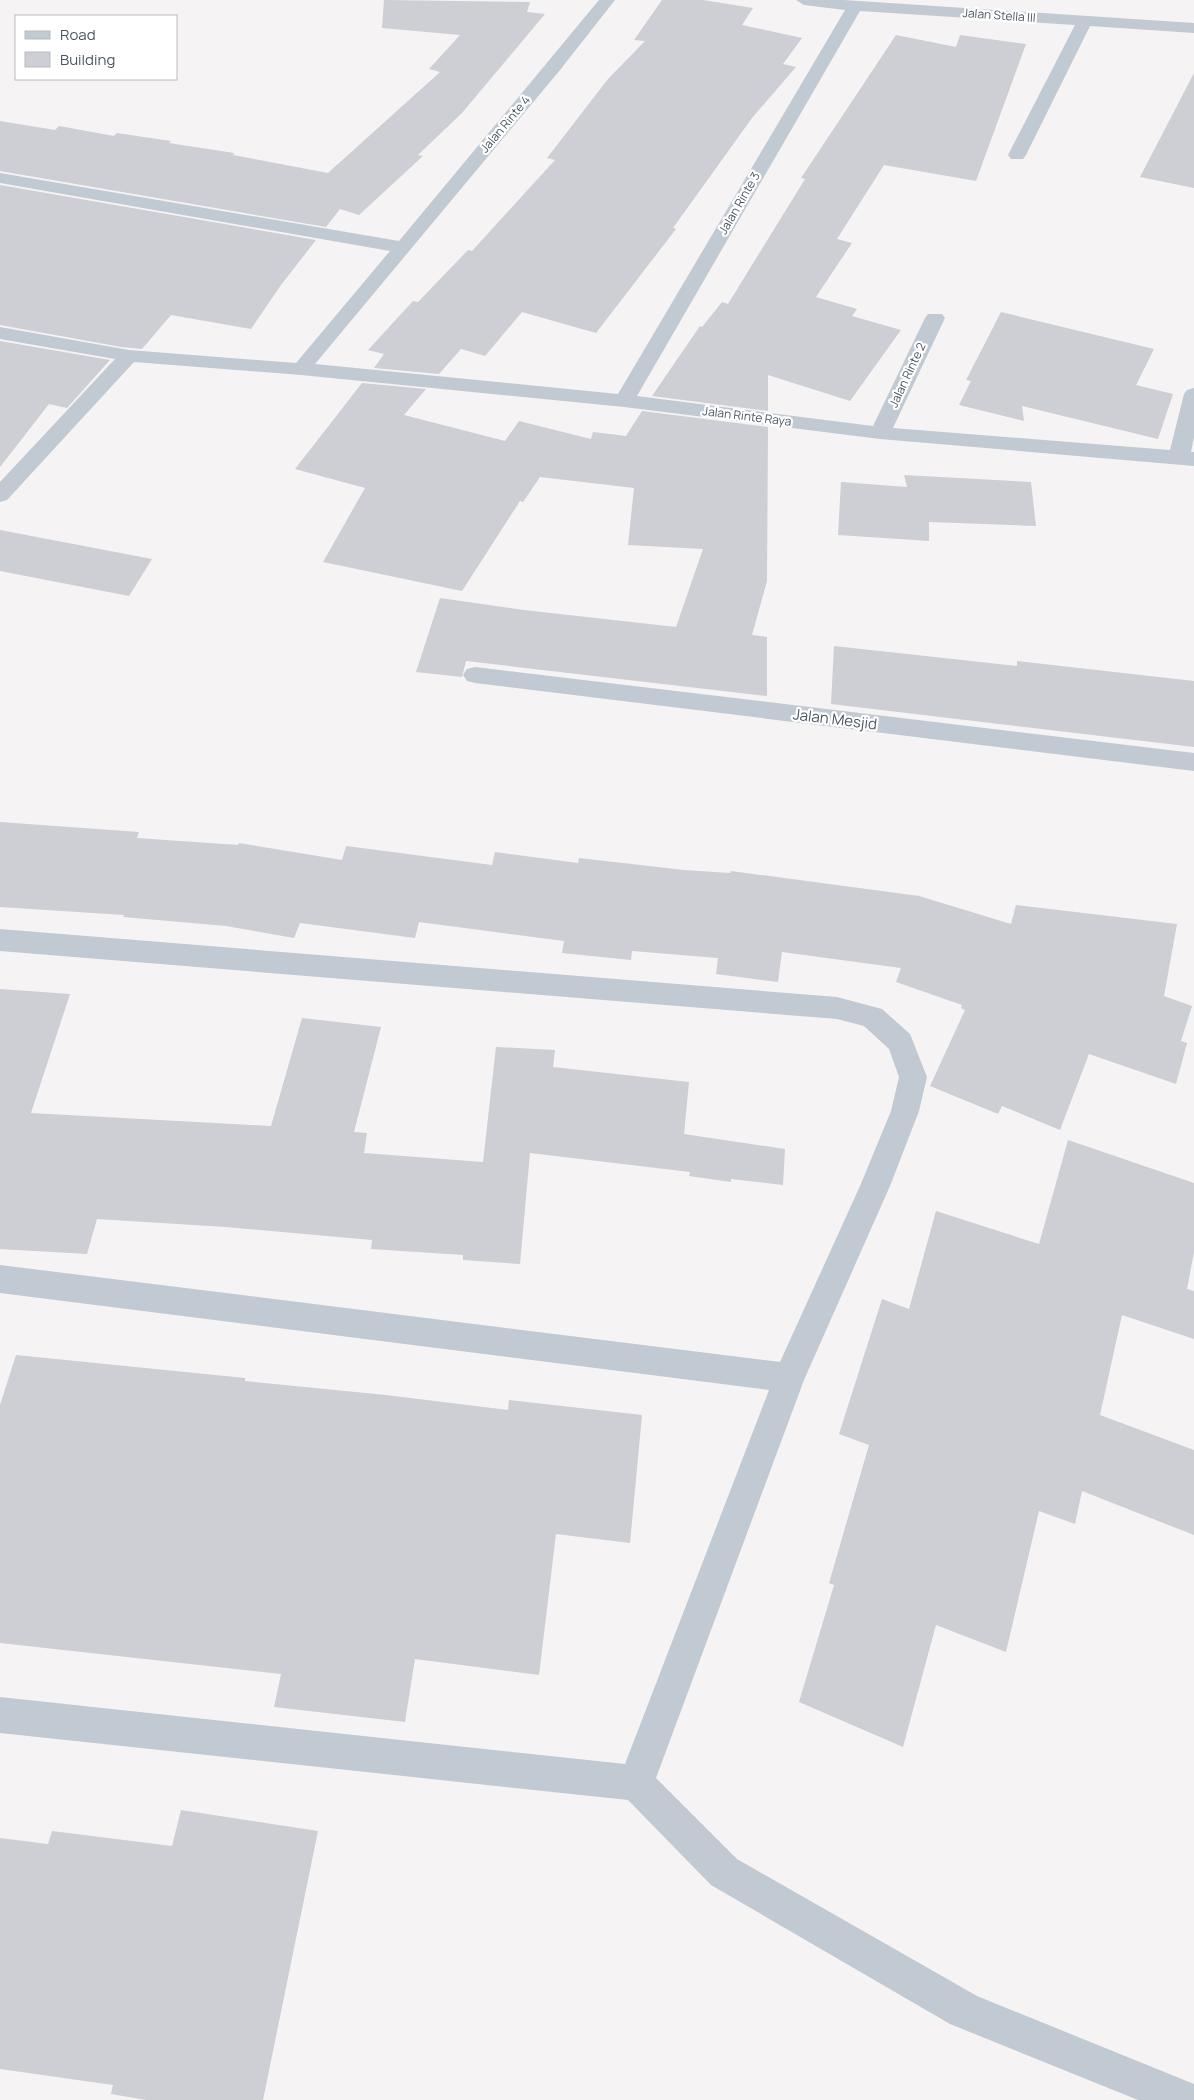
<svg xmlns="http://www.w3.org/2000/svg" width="1194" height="2100" viewBox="0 0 1194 2100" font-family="Manrope,sans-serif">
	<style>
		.building { fill: #cdcfd5 }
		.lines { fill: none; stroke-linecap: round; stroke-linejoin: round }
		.minor { fill: #c1cad2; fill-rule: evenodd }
		.labels { text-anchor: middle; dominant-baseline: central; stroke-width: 4.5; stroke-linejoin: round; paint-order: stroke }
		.far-street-label { font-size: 12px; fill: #4a5661; stroke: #fff }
		.street-label { font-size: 15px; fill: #4a5661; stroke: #fff }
	</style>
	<rect width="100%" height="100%" fill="#f5f3f3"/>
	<!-- building -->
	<g class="building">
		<polygon points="384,0 530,2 527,12 545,14 462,113 418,155 423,156 359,215 340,209 326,227 0,171 0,121 55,130 59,126 114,136 117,133 171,141 169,143 234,153 233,155 328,173 440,72 429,69 460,35 382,28"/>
		<polygon points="662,0 703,0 753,8 742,25 802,38 783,64 796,67 752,118 673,228 676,229 596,333 522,312 485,356 461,349 439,374 374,368 384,354 368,350 413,301 418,302 468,250 472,251 555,160 547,158 608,79 645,41 634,40"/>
		<polygon points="896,35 956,47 960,35 1026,44 976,181 884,165 837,239 852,243 816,297 857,309 852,316 901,330 850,401 768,375 768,411 652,396 700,326 702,327 722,302 728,304 805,179 801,178"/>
		<polygon points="1194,73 1194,188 1140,177"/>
		<polygon points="0,185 316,240 281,285 251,329 171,315 142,349 121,347 0,325"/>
		<polygon points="1001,312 1154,349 1136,385 1173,394 1158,439 1022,406 1024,421 959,405 971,381 966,380"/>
		<polygon points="0,341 110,360 67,408 49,404 0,467"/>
		<polygon points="362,383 426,389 404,415 505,441 519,421 591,439 593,432 626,436 642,411 768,427 767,581 752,635 767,637 767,696 466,661 462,677 416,672 440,598 524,610 676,627 703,549 628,545 634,488 540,477 523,502 520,501 462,591 323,562 365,488 295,469"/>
		<polygon points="904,475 1031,482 1036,526 929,522 929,541 838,535 841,482 907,487"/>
		<polygon points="0,530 152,559 129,596 0,571"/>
		<polygon points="834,646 1017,666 1017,661 1194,681 1194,747 831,704"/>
		<polygon points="0,822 139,832 137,838 238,845 239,843 342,860 346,846 492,865 495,852 578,863 579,858 684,870 730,873 731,871 919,896 1011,924 1016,905 1177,924 1164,996 1192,1006 1181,1041 1187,1043 1176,1084 1089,1054 1060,1130 1002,1106 998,1114 930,1086 965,1010 961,1008 962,1005 896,982 901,968 782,952 778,982 716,974 718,958 632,951 631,960 562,953 564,941 419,922 415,938 300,923 294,938 226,926 123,917 124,915 0,907"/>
		<polygon points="0,989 70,994 31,1113 271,1126 302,1018 381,1027 354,1132 367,1133 364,1153 483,1162 496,1047 555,1050 553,1067 689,1082 684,1134 785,1149 783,1185 731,1179 731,1182 689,1176 690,1172 530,1153 520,1264 463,1260 463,1255 371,1249 372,1240 226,1227 97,1219 87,1254 0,1249"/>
		<polygon points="1068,1140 1194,1183 1194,1252 1187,1289 1194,1291 1194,1339 1122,1315 1100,1415 1194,1450 1194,1535 1082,1491 1075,1524 1039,1511 1006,1652 936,1625 903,1747 799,1702 834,1585 829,1583 869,1445 839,1434 882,1299 909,1309 936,1211 1039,1244"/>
		<polygon points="16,1355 245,1378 245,1381 386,1395 508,1410 509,1400 642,1415 630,1543 556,1534 539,1675 415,1659 405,1722 274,1707 281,1674 0,1643 0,1405"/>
		<polygon points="181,1810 318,1831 263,2100 146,2100 111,2094 113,2085 0,2069 0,1838 48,1844 52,1831 172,1846"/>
	</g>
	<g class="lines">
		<!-- minor -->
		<g class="minor">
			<polygon points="599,0 615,0 560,70 315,364 618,394 845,10 804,5 796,0 844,0 1194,23 1194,33 1090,26 1026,155 1023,159 1011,159 1008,155 1075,25 860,11 637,396 873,426 925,318 928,314 942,314 945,318 893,428 1170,450 1184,394 1187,390 1194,388 1194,437 1191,452 1194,452 1194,466 880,439 624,407 301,375 134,362 7,500 0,502 0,482 115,359 0,339 0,327 129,350 296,363 390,251 0,183 0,173 399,241"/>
			<polygon points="475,667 1194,753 1194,771 475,683 467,681 463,675 467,669"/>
			<polygon points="0,929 837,997 882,1009 910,1034 927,1077 919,1111 890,1186 804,1380 656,1778 737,1859 977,1996 1194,2084 1194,2100 1138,2100 950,2024 711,1885 628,1800 0,1733 0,1697 625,1764 769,1390 0,1293 0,1265 780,1362 860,1186 891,1111 899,1077 889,1049 864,1026 837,1019 0,951"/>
		</g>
	</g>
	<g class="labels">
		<!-- far-street labels -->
		<g class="far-street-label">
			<text transform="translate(999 15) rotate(4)">Jalan Stella III</text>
			<text transform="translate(505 124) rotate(-50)">Jalan Rinte 4</text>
			<text transform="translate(739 203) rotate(-60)">Jalan Rinte 3</text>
			<text transform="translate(907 375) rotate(-65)">Jalan Rinte 2</text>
			<text transform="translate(747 416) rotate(7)">Jalan Rinte Raya</text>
		</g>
		<!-- street labels -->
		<g class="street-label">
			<text transform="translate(835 719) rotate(7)">Jalan Mesjid</text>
		</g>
	</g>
	<!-- legend -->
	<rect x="15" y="15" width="162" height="65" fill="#ffffff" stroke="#b7bbc0"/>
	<rect x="25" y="31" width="25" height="8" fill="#c1cad2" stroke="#b7bbc0"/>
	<text x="60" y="40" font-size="15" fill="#4a5661">Road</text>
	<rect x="25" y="52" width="25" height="15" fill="#cdcfd5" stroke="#b7bbc0"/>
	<text x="60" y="65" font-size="15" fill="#4a5661">Building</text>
</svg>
